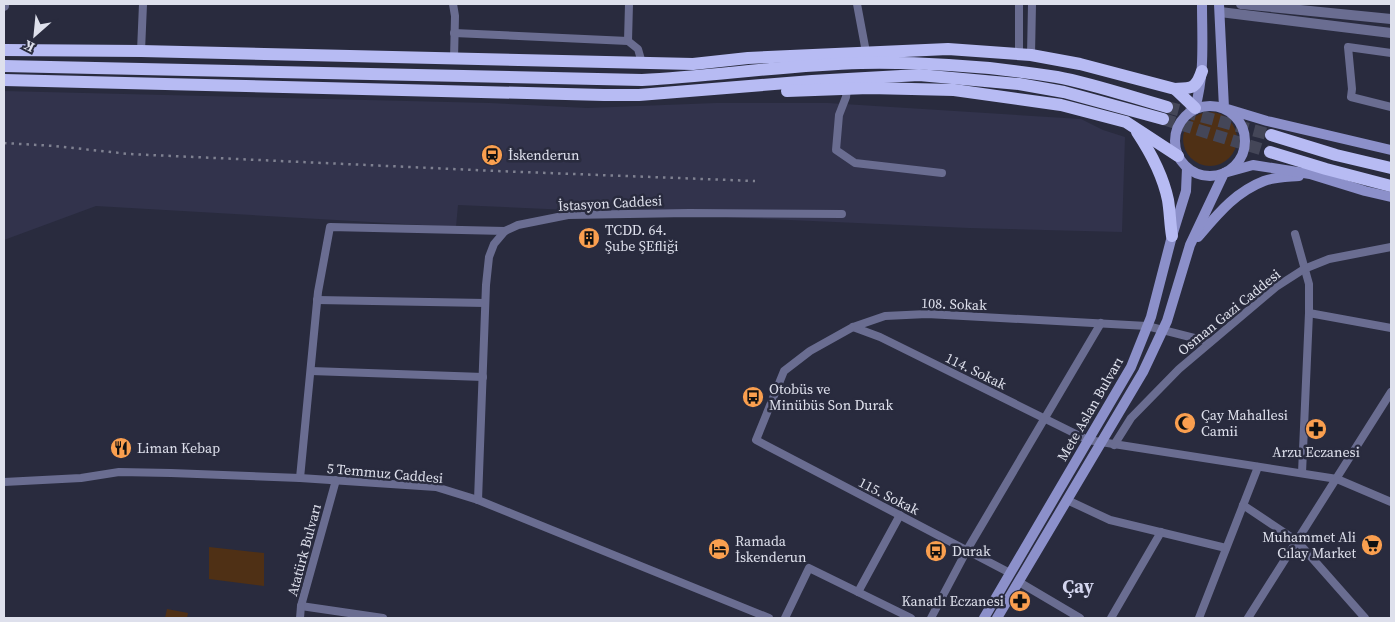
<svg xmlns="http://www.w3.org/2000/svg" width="1395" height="622" viewBox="0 0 1395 622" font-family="'Source Serif 4',serif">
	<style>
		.built { fill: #32334c }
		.green { fill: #4f3015 }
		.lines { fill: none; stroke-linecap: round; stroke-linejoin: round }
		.trunk-tunnel { stroke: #444658; stroke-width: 12; stroke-dasharray: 12 6; stroke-linecap: butt }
		.minor { stroke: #6a6d91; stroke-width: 8 }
		.tertiary { stroke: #6a6d91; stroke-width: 10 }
		.secondary { stroke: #8c90ca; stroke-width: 10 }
		.trunk { stroke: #b7bbf3; stroke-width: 12 }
		.rail { stroke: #7f8191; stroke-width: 2.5; stroke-dasharray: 2.5 5; stroke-linecap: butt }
		.labels { text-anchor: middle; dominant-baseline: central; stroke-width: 5; stroke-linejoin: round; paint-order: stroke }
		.poi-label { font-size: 14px; fill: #dee0ec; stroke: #292b3e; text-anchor: start }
		.street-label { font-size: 14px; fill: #dee0ec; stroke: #292b3e }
		.district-label { font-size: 19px; font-weight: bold; fill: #d3d5ee; stroke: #292b3e }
	</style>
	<rect width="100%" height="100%" fill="#292b3e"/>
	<!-- built -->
	<polygon class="built" points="4,91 490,103 587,108 716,103 828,103 1081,119 1103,130 1125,137 1122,232 969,228 458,205 456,227 96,206 4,240"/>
	<!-- green -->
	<g class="green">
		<circle cx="1210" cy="139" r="27"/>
		<polygon points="209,547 264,553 264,586 209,579"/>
		<polygon points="167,609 188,613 187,618 165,618"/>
	</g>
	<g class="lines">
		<!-- trunk-tunnel -->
		<g class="trunk-tunnel">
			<polyline points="1167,107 1271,135"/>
			<polyline points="1163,119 1270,152"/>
		</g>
		<!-- minor -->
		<g class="minor">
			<polyline points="453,4 455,16 454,59"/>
			<polyline points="857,4 866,52"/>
			<polyline points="1019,4 1019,54"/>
			<polyline points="454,33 628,41 638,49 642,63"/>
			<polyline points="628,41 629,4"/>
			<polyline points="141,51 143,4"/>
			<polyline points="1391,53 1348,47 1352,89 1351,97 1391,107"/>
			<polyline points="1031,55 1032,4"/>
			<polyline points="847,89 846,97 839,115 836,150 855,163 942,173"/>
			<polyline points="1295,234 1309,284 1309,313 1302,473"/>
			<polyline points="317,300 485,303"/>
			<polyline points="1309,313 1391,328"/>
			<polyline points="853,327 880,337 1088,440 1337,479 1391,502"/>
			<polyline points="311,371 483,377"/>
			<polyline points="1114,445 1131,418 1179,369 1276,287 1304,269 1329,259 1391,247"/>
			<polyline points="300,478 318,292 330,227 505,231"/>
			<polyline points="336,480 301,606 383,618"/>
			<polyline points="4,482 81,478 119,472 171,473 300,478 436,487 478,500 769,618"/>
			<polyline points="478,500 486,285 489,257 494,244 505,231 518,225 568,215 689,213 842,214"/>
			<polyline points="1067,500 1110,520 1226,548"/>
			<polyline points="1243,505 1297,541 1365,618"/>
			<polyline points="1010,573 756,440 784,371 810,351 853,327 885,316 927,314 1147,326 1210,342"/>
			<polyline points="1019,582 1080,618"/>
			<polyline points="858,592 900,515"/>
			<polyline points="300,618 301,606"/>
			<polyline points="785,618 809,568 911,618"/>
			<polyline points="931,618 967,550 1101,323"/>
			<polyline points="1111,618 1161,532"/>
			<polyline points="1199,618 1258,467"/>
			<polyline points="1248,618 1391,392"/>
		</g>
		<!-- tertiary -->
		<g class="tertiary">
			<polyline points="1241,4 1391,19"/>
			<polyline points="4,6 4,4"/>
			<polyline points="1220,12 1391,33"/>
		</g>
		<!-- secondary -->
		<g class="secondary">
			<polyline points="1219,4 1224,108 1267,121 1391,150"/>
			<circle cx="1210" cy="141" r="35"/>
			<path d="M1195,108C1205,74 1202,39 1202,4"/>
			<path d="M1198,237C1217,215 1235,192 1264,181C1274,177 1288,177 1299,176"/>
			<polyline points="984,618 1131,367 1151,317 1172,236 1186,191 1187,168"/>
			<polyline points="997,618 1143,372 1167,321 1190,245 1224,173 1253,165 1310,174 1365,191 1391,197"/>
		</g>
		<!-- trunk -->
		<g class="trunk">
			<polyline points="4,50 141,51 693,64 748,58 948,49 1031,55 1080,64 1175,89 1195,108"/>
			<path d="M4,66L642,80C715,76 787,65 861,63C924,62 995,67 1057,77C1094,84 1131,97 1167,107"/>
			<polyline points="4,80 604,95 639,95 812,81 919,75 1019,84 1064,92 1163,119"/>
			<path d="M1175,89C1192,88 1196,89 1202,71"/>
			<polyline points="787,91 869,88 954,90 1061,105 1126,122 1178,156"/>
			<path d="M1137,132C1151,153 1163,176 1168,200C1170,212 1170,224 1172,236"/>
			<polyline points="1271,135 1336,155 1391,168"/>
			<polyline points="1270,152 1326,169 1391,186"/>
		</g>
		<!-- rail -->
		<polyline class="rail" points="4,143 55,146 129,154 496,171 755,181"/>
	</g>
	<!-- icons -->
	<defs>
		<g id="station-disc" transform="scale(1.125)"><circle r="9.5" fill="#fa9f4f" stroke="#292b3e"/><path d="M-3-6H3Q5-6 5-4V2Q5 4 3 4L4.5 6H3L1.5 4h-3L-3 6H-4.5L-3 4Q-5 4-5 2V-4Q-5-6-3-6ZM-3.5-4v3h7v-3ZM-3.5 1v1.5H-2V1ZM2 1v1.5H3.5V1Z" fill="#111"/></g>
		<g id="building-disc" transform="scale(1.125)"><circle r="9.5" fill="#fa9f4f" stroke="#292b3e"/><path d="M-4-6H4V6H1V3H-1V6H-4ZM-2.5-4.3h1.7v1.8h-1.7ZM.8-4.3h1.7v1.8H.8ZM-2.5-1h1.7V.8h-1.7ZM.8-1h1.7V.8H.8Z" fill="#111"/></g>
		<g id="bus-disc" transform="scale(1.125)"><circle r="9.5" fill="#fa9f4f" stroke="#292b3e"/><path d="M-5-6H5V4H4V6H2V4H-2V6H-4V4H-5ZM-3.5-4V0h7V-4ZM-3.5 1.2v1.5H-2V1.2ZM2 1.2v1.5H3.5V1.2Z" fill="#111"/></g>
		<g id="mosque-disc" transform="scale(1.125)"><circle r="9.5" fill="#fa9f4f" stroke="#292b3e"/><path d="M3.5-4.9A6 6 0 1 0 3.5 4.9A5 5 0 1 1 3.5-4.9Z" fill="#111"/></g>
		<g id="pharmacy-disc" transform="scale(1.125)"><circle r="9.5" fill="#fa9f4f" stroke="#292b3e"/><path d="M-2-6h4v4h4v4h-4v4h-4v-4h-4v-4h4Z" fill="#111"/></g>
		<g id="restaurant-disc" transform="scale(1.125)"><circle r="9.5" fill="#fa9f4f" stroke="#292b3e"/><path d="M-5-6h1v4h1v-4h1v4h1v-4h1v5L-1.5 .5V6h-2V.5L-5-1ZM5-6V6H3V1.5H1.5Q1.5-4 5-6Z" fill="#111"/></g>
		<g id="supermarket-disc" transform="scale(1.125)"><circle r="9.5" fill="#fa9f4f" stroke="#292b3e"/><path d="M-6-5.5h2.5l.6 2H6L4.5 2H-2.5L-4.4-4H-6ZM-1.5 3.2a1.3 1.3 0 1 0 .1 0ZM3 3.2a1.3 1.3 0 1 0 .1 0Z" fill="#111"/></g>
		<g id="hotel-disc" transform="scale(1.125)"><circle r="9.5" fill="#fa9f4f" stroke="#292b3e"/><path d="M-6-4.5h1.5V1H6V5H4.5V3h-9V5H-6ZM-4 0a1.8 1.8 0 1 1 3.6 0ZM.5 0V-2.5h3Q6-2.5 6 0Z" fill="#111"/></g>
	</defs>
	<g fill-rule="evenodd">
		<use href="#station-disc" x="492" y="155"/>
		<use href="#building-disc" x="589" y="238"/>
		<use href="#bus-disc" x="753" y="397"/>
		<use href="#mosque-disc" x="1185" y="423"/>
		<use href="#pharmacy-disc" x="1316" y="429"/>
		<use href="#restaurant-disc" x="121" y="448"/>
		<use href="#supermarket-disc" x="1372" y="545"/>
		<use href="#hotel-disc" x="719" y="549"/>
		<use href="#bus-disc" x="936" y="551"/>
		<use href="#pharmacy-disc" x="1020" y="601"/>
	</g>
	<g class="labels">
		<!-- poi labels -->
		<g class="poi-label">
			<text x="508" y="155">İskenderun</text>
			<text x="605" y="230">TCDD. 64.<tspan x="605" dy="16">Şube ŞEfliği</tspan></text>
			<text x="769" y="389">Otobüs ve<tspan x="769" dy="16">Minübüs Son Durak</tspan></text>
			<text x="1201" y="415">Çay Mahallesi<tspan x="1201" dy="16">Camii</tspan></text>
			<text x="137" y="448">Liman Kebap</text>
			<text x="1316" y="452" text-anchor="middle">Arzu Eczanesi</text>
			<text x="1356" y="537" text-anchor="end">Muhammet Ali<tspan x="1356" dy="16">Cılay Market</tspan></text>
			<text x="735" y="541">Ramada<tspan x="735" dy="16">İskenderun</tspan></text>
			<text x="952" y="551">Durak</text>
			<text x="1004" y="601" text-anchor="end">Kanatlı Eczanesi</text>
		</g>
		<!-- street labels -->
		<g class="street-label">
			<text transform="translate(610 203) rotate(-3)">İstasyon Caddesi</text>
			<text transform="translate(954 304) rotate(2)">108. Sokak</text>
			<text transform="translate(1229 312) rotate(-39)">Osman Gazi Caddesi</text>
			<text transform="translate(976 371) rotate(26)">114. Sokak</text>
			<text transform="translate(1090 409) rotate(-60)">Mete Aslan Bulvarı</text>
			<text transform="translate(385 473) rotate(5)">5 Temmuz Caddesi</text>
			<text transform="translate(889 496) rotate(27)">115. Sokak</text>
			<text transform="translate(304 550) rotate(-75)">Atatürk Bulvarı</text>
		</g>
		<!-- district labels -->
		<g class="district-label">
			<text x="1078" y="586">Çay</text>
		</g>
	</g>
	<!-- border -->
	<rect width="1395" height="622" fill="none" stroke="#dee0ec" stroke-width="10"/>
	<!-- north arrow -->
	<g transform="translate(35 35) rotate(207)" stroke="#292b3e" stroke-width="4" paint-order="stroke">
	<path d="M0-4L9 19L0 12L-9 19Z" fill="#dee0ec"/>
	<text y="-8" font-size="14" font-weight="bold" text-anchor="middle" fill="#dee0ec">K</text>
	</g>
</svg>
